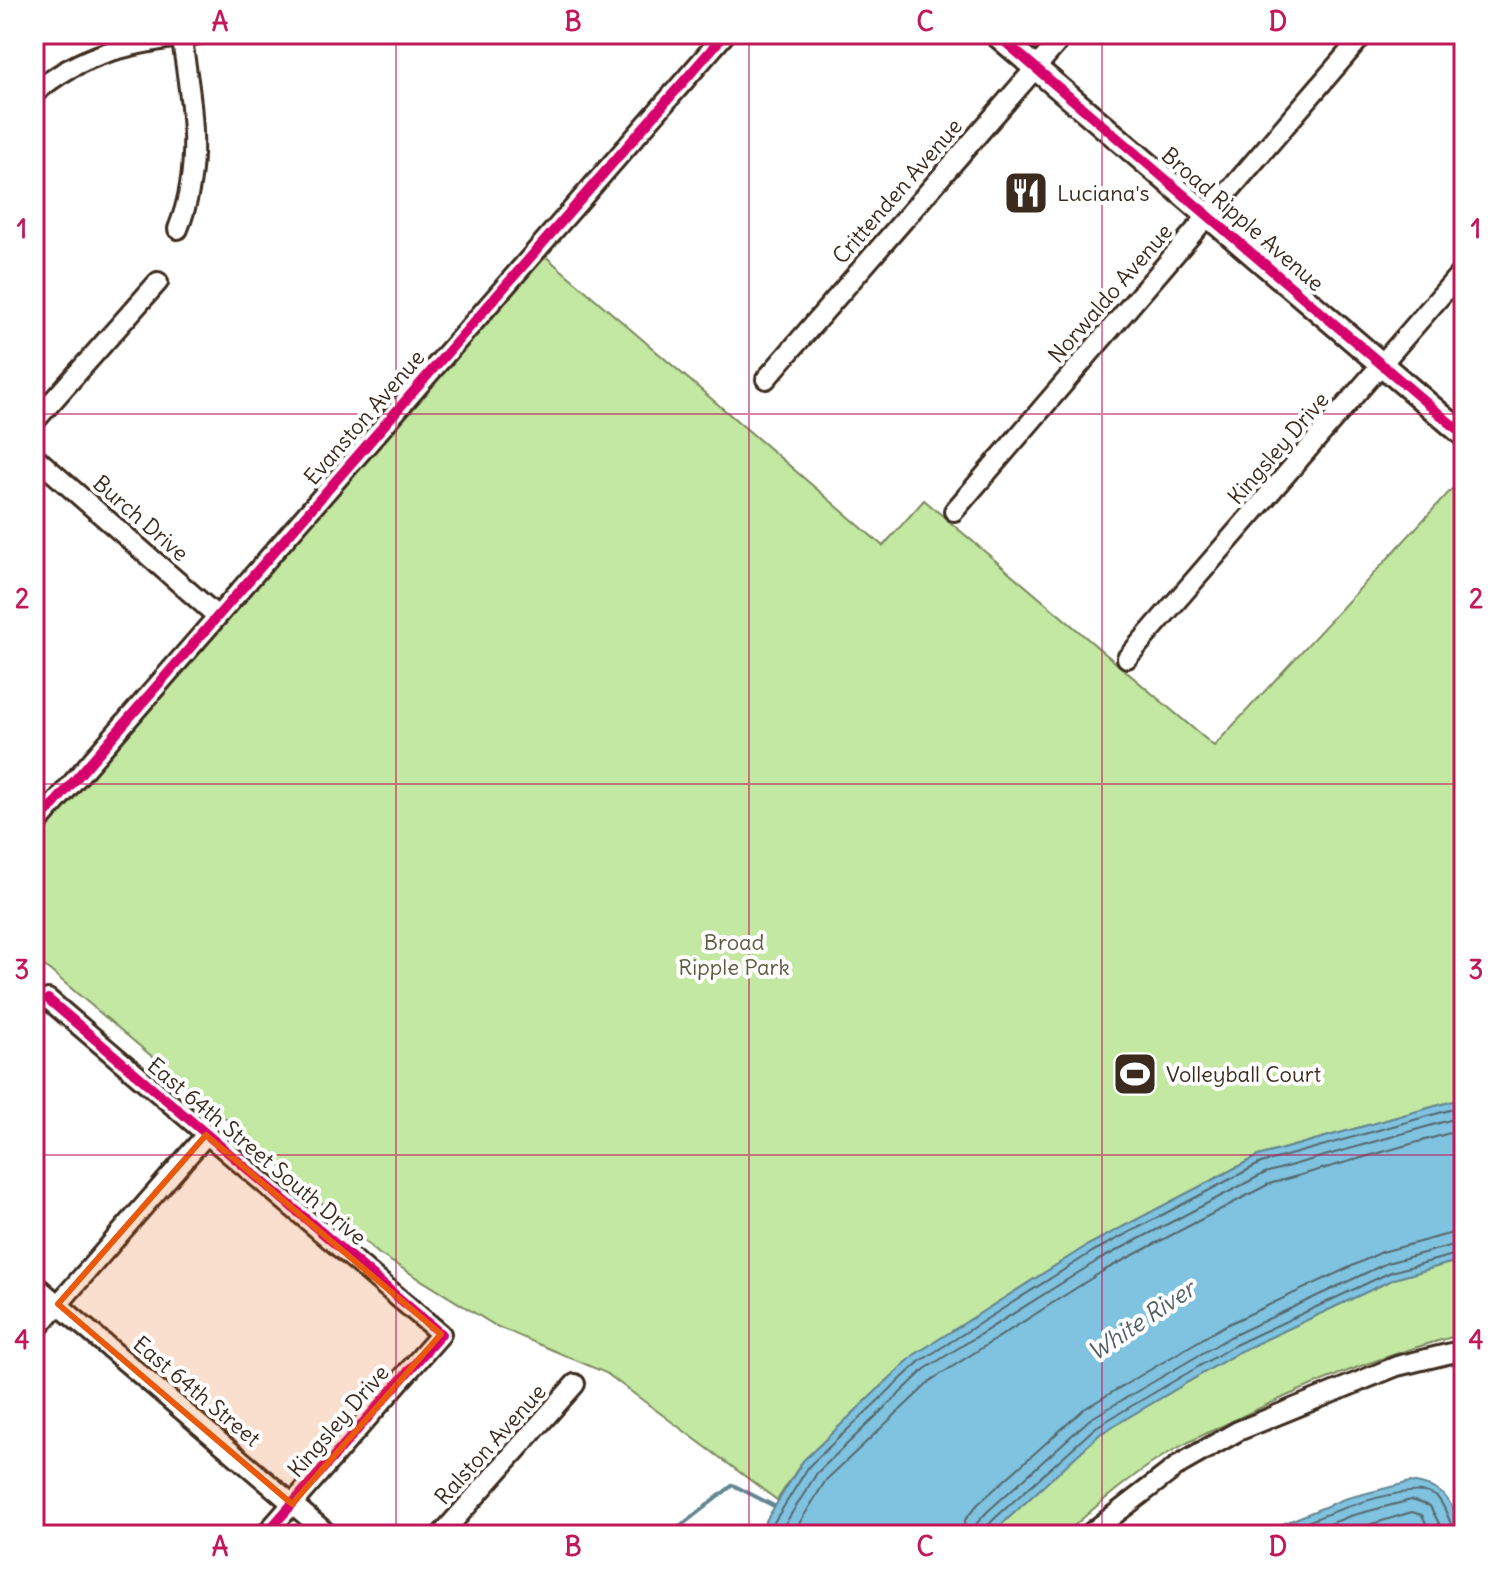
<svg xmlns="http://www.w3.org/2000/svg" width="1498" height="1569" viewBox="0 0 1498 1569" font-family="Delius,sans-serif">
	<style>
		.green { fill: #c2e8a2; stroke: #7e8960; stroke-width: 2 }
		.water { fill: #7fc3e0; stroke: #648692; stroke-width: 2 }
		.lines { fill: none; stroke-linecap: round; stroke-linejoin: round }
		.shore { stroke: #56676c; stroke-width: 2 }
		.stream { stroke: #648692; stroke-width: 4 }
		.minor-casing { stroke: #3b2a1e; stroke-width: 24 }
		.tertiary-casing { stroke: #3b2a1e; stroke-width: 28 }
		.minor { stroke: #fff; stroke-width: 18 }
		.tertiary { stroke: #fff; stroke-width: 22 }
		.cycleway-casing { stroke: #fff; stroke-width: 15 }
		.cycleway { stroke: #d6006c; stroke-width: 10 }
		.marked { fill: #e8590c; fill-opacity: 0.2; stroke: #e8590c; stroke-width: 6; stroke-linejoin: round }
		.grid { fill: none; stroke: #c2185b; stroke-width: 2; stroke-opacity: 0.55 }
		.labels { text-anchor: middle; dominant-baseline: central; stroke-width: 8; stroke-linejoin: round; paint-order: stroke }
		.street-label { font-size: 22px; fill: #3b2a1e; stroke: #fff }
		.poi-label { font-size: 22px; fill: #3b2a1e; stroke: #fff; text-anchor: start }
		.park-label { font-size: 22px; fill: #5d5a3f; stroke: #fff }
		.water-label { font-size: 24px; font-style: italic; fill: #536062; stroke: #fff }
		.neatline { fill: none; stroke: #c2185b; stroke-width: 3 }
		.grid-label { font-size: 26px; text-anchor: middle; font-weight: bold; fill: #c2185b }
	</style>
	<rect width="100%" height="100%" fill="#fff"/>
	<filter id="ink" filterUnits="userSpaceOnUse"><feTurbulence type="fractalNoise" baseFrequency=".0125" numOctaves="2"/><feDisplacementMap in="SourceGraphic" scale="16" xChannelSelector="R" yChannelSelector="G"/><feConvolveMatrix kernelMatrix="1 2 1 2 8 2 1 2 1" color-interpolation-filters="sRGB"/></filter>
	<g filter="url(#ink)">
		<!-- green -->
		<g class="green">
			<polygon points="537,249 883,546 924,500 1214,746 1464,476 1464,1098 1258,1156 1088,1245 914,1355 803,1461 777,1500 606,1373 496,1326 379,1254 251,1140 34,957 34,826"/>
			<path d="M1464,1259V1334C1388,1353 1317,1381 1247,1414C1220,1427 1190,1440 1165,1455C1129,1477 1095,1507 1064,1535H990L1100,1434L1239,1352L1394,1279Z"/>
		</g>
		<!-- water -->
		<g class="water">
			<polygon points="1464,1098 1464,1259 1394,1279 1239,1352 1100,1434 990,1535 757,1535 803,1461 914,1355 1088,1245 1258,1156"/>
			<path d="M1410,1482C1449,1488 1450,1501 1464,1535H1262L1273,1528L1344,1499Z"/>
		</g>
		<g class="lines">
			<!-- shore -->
			<g class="shore">
				<polyline points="766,1535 809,1466 919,1362 1092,1252 1261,1163 1464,1106"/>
				<polyline points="778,1535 817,1473 925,1369 1097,1261 1265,1173 1464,1116"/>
				<polyline points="792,1535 826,1480 933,1379 1103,1271 1269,1184 1464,1129"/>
				<polyline points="963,1535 965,1520 978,1504 1084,1409 1224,1326 1382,1252 1464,1230"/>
				<polyline points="975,1535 977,1523 987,1512 1090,1419 1230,1337 1387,1263 1464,1242"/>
				<polyline points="985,1535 986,1528 994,1519 1096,1427 1235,1345 1391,1272 1464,1252"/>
				<path d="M1276,1535C1306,1522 1411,1476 1437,1497C1445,1505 1449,1521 1454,1531L1464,1535"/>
				<polyline points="1302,1535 1350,1516 1411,1500 1430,1506 1445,1535"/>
				<polyline points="1335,1535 1412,1512 1422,1515 1432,1535"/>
			</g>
			<!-- stream -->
			<polyline class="stream" points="669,1535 733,1485 774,1506"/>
			<!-- minor casing -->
			<g class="minor-casing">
				<g id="minor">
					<path d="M34,94C82,50 139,43 200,34"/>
					<path d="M178,229C204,164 191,100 181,34"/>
					<polyline points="766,379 1065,34"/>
					<polyline points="34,422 158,282"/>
					<polyline points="34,456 217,616"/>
					<polyline points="954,511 1364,34"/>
					<polyline points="1127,658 1464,269"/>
					<polyline points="34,827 725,34"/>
					<polyline points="48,999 441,1334 265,1535"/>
					<polyline points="34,1284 329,1535"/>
					<polyline points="34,1332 206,1135"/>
					<polyline points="441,1535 575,1384"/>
					<polyline points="1088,1535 1180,1464 1238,1431 1397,1366 1464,1350"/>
				</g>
			</g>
			<!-- tertiary casing -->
			<g class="tertiary-casing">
				<polyline id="tertiary" points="996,34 1464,435"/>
			</g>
			<!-- minor -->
			<use href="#minor" class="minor"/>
			<!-- tertiary -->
			<use href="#tertiary" class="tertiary"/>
			<!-- cycleway casing -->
			<g class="cycleway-casing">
				<g id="cycleway">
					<polyline points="996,34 1464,435"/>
					<polyline points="34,827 725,34"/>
					<polyline points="48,999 441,1334 265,1535"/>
				</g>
			</g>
			<!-- cycleway -->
			<use href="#cycleway" class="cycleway"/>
		</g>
	</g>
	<!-- marked area -->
	<path class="marked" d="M206,1135L441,1334L292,1504L58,1304Z"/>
	<!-- grid -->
	<path class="grid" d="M396,34V1535M749,34V1535M1102,34V1535M34,414H1464M34,784H1464M34,1155H1464"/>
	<!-- icons -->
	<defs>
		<g id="restaurant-square" transform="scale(2.3)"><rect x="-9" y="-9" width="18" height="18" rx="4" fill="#3b2a1e" stroke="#fff"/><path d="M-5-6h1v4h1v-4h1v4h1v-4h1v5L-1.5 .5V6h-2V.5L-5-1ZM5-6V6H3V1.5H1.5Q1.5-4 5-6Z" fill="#fff"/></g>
		<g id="stadium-square" transform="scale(2.3)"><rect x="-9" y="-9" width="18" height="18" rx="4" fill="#3b2a1e" stroke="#fff"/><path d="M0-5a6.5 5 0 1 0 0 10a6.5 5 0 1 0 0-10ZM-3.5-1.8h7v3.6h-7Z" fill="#fff"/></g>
	</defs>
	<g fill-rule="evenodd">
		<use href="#restaurant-square" x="1026" y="193"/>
		<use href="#stadium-square" x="1135" y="1074"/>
	</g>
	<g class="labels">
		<!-- street labels -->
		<g class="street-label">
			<text transform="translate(897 191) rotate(-49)">Crittenden Avenue</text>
			<text transform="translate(1243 219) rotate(41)">Broad Ripple Avenue</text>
			<text transform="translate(1110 293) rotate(-49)">Norwaldo Avenue</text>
			<text transform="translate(364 417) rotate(-49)">Evanston Avenue</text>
			<text transform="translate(1278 448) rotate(-49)">Kingsley Drive</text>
			<text transform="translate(141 518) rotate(41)">Burch Drive</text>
			<text transform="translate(257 1151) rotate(40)">East 64th Street South Drive</text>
			<text transform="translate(197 1391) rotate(40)">East 64th Street</text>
			<text transform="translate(338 1421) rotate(-49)">Kingsley Drive</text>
			<text transform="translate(490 1444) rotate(-48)">Ralston Avenue</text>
		</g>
		<!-- poi labels -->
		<g class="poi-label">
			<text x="1057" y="193">Luciana's</text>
			<text x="1166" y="1074">Volleyball Court</text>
		</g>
		<!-- park labels -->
		<g class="park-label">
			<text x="734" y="942">Broad<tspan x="734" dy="25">Ripple Park</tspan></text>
		</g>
		<!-- water labels -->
		<g class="water-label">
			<text transform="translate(1141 1320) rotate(-34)">White River</text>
		</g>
	</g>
	<!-- margin -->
	<rect width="1498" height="1569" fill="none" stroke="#fff" stroke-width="88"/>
	<rect x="44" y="44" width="1410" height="1481" class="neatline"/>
	<g class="grid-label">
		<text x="220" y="31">A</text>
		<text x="573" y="31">B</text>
		<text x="925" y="31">C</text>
		<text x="1278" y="31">D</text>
		<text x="22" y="238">1</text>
		<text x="1476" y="238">1</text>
		<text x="22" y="608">2</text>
		<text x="1476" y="608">2</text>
		<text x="22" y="979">3</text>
		<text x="1476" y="979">3</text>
		<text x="22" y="1349">4</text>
		<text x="1476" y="1349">4</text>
		<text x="220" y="1556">A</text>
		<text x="573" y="1556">B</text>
		<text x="925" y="1556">C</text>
		<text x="1278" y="1556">D</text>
	</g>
</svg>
